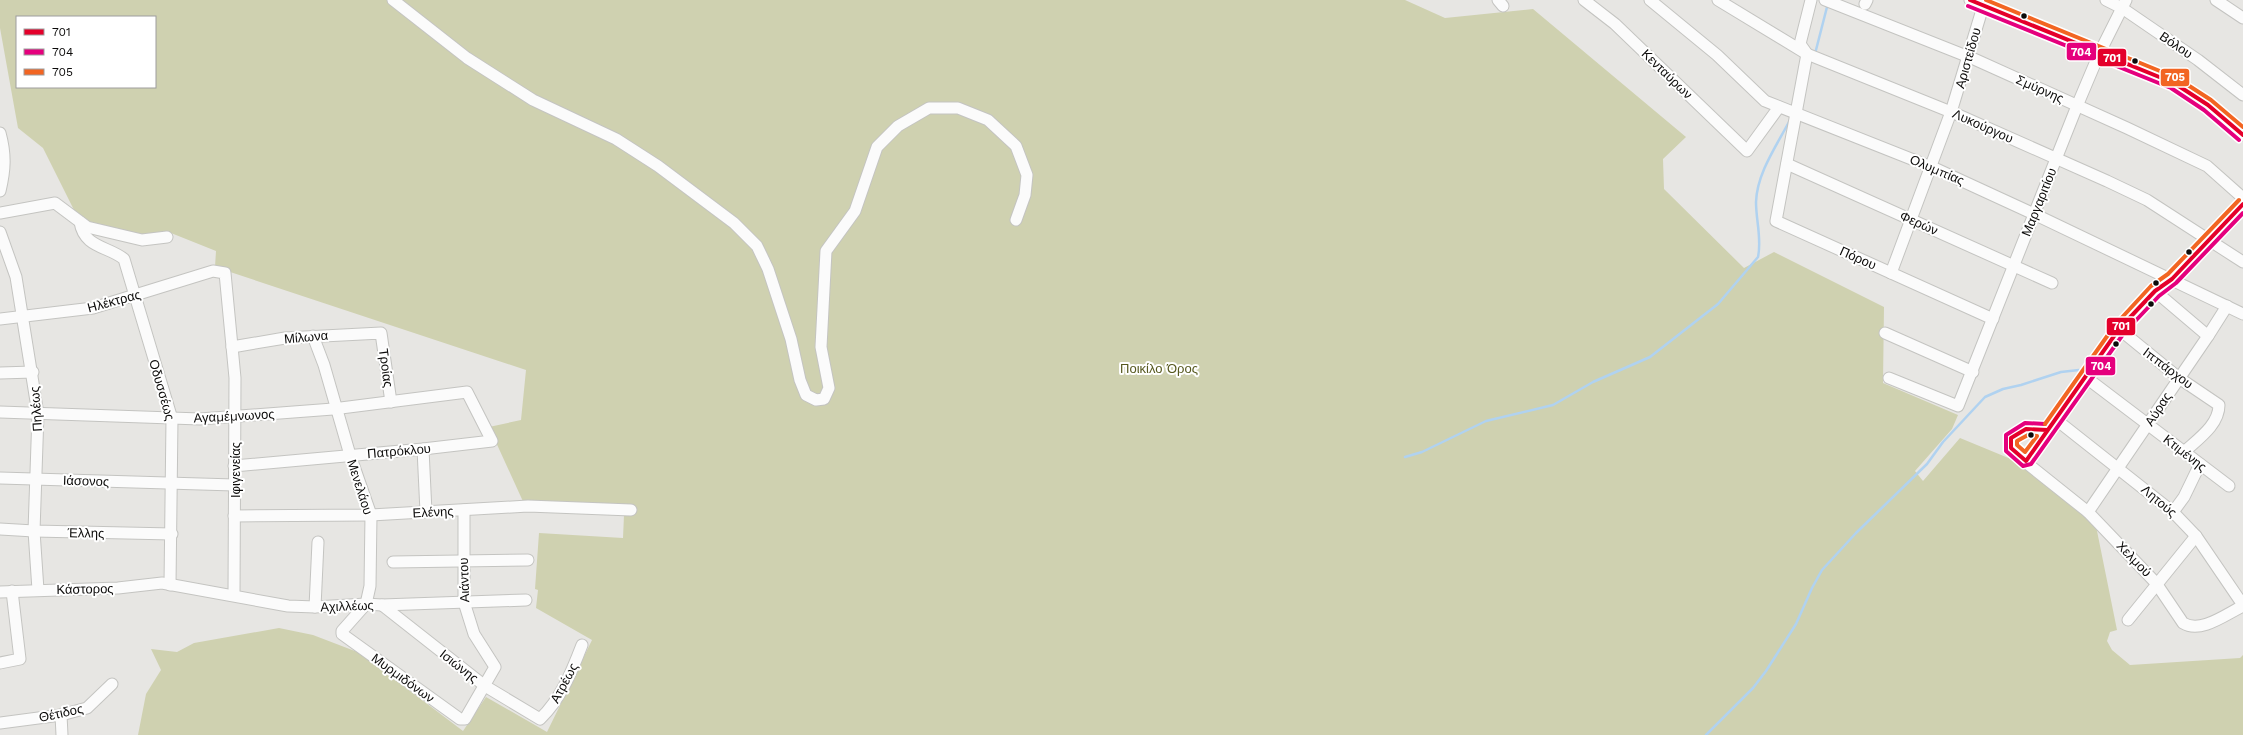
<svg xmlns="http://www.w3.org/2000/svg" width="2243" height="735" viewBox="0 0 2243 735" font-family="'Work Sans',sans-serif">
	<style>
		.green { fill: #cfd1b0; fill-rule: evenodd }
		.lines { fill: none; stroke-linecap: round; stroke-linejoin: round }
		.stream { stroke: #b0d2f0; stroke-width: 2.5 }
		.minor-casing { stroke: #c4c4c1; stroke-width: 13 }
		.minor { stroke: #fbfbfb; stroke-width: 11 }
		.bus-1-casing { stroke: #fff; stroke-width: 7 }
		.bus-2-casing { stroke: #fff; stroke-width: 7 }
		.bus-3-casing { stroke: #fff; stroke-width: 7 }
		.bus-1 { stroke: #e4002b; stroke-width: 4 }
		.bus-2 { stroke: #e5007d; stroke-width: 4 }
		.bus-3 { stroke: #f26522; stroke-width: 4 }
		.bus-dot { fill: #0c0b0a; stroke: #fff; stroke-width: 1.5 }
		.labels { text-anchor: middle; dominant-baseline: central; stroke-width: 4; stroke-linejoin: round; paint-order: stroke }
		.street-label { font-size: 13px; fill: #0c0b0a; stroke: #fff }
		.park-label { font-size: 13px; fill: #56581e; stroke: #fff }
		.line-badge { stroke: #fff; stroke-width: 1.5 }
		.badge-label { font-size: 11px; text-anchor: middle; font-weight: bold; fill: #fff }
	</style>
	<rect width="100%" height="100%" fill="#e7e6e3"/>
	<!-- green -->
	<path class="green" d="M0,0H1405L1445,18L1533,9L1686,137L1663,159L1664,189L1744,268L1774,252L1884,307L1883,383L1958,415L1952,429L1915,471L1923,481L1960,438L2023,464L2081,510L2096,526L2117,630L2110,632L2107,641L2112,650L2130,665L2240,658L2243,655V735H138L146,694L161,670L151,649L177,652L194,643L279,628L313,635L360,653L463,731L486,697L547,732L592,640L536,608L538,590L535,589L539,533L623,538L624,515L526,508L489,427L521,420L526,370L215,267L216,251L166,231L145,237L88,225L78,218L43,148L18,128L0,28ZM17,17H155V87H17Z"/>
	<g class="lines">
		<!-- stream -->
		<g class="stream">
			<polyline points="1816,50 1827,7"/>
			<path d="M1405,457L1422,452L1486,421L1553,405L1593,382L1650,357L1718,304L1758,257C1762,239 1756,221 1756,202C1757,173 1777,145 1790,120"/>
			<polyline points="1706,735 1753,688 1766,671 1796,624 1812,588 1822,570 1856,533 1927,464 1943,442 1985,397 2003,389 2021,385 2061,372 2079,370"/>
		</g>
		<!-- minor casing -->
		<g class="minor-casing">
			<g id="minor">
				<polyline points="393,0 467,58 533,100 616,139 658,166 734,223 757,246 768,269 791,339 800,380 806,395 816,400 824,399 829,388 821,347 826,251 855,211 877,147 898,126 929,108 958,108 988,120 1016,146 1027,175 1025,195 1016,220"/>
				<polyline points="1498,0 1503,6"/>
				<polyline points="1584,0 1615,24 1747,151 1779,107"/>
				<polyline points="1650,0 1717,55 1765,101 1934,168 2034,214 2243,314"/>
				<polyline points="1718,0 1807,54 1956,114 2107,181 2147,200 2243,262"/>
				<polyline points="1811,0 1800,44 1807,54 1776,221 1993,319"/>
				<polyline points="1825,0 1974,59 2127,128 2207,166 2243,198"/>
				<polyline points="1970,0 2174,83 2208,105 2243,135"/>
				<polyline points="2106,0 2122,8 2198,60 2243,95"/>
				<polyline points="2216,0 2243,18"/>
				<polyline points="1865,4 1867,0"/>
				<path d="M0,133C6,155 5,170 0,191"/>
				<polyline points="1787,164 2052,283"/>
				<polyline points="0,213 55,203 87,227 142,240 167,237"/>
				<path d="M80,222C84,248 108,246 124,259L172,419L170,585"/>
				<polyline points="0,232 16,277 38,414 34,531 38,590"/>
				<polyline points="1891,273 1951,112 1985,0"/>
				<polyline points="2155,291 2208,336"/>
				<polyline points="0,319 93,308 213,271 225,273 235,378 234,595"/>
				<path d="M2119,329L2179,378L2219,405C2219,425 2198,439 2184,452"/>
				<polyline points="1885,333 1973,372"/>
				<polyline points="313,336 324,365 350,455 371,515 370,586 366,604 342,631 342,634 460,719 465,719 495,667 474,634 464,602 464,510"/>
				<polyline points="232,347 285,338 381,333 391,402"/>
				<polyline points="0,373 33,372"/>
				<polyline points="2084,376 2229,486"/>
				<polyline points="1889,378 1958,406 2077,106 2099,54 2126,0"/>
				<polyline points="0,412 200,419 333,409 467,392 492,441 423,449 234,466"/>
				<polyline points="2054,418 2173,512 2196,536 2243,605"/>
				<path d="M2047,430L2026,429L2011,438V448L2014,453L2088,512L2156,583L2183,623C2201,634 2226,614 2243,606"/>
				<polyline points="423,449 426,512"/>
				<polyline points="2026,461 2119,329 2155,291 2172,279 2243,204"/>
				<polyline points="0,478 234,485"/>
				<polyline points="2088,512 2208,336 2227,306"/>
				<polyline points="2173,512 2184,497 2200,464"/>
				<polyline points="234,516 371,515 528,506 631,510"/>
				<polyline points="0,529 34,531 172,534"/>
				<polyline points="393,562 528,560"/>
				<polyline points="0,592 118,588 162,583 288,606 315,607 366,604 382,605 526,600"/>
				<path d="M382,605L485,686L540,719C561,699 572,671 582,645"/>
				<polyline points="315,607 318,542"/>
				<polyline points="2128,620 2196,536"/>
				<polyline points="0,663 20,659 12,591"/>
				<polyline points="61,715 62,735"/>
				<polyline points="0,723 61,715 87,708 112,684"/>
			</g>
		</g>
		<!-- minor -->
		<use href="#minor" class="minor"/>
		<!-- bus-1 casing -->
		<g class="bus-1-casing">
			<g id="bus-1">
				<polyline points="1970,0 2174,83 2208,105 2243,135"/>
				<polyline points="2047,430 2026,429 2011,438 2011,448 2026,461 2119,329 2155,291 2172,279 2243,204"/>
			</g>
		</g>
		<!-- bus-2 casing -->
		<g class="bus-2-casing">
			<g id="bus-2">
				<polyline points="1968,6 2171,88 2204,110 2239,140"/>
				<polyline points="2045,424 2025,423 2006,435 2006,451 2023,466 2031,464 2124,333 2159,296 2176,283 2243,213"/>
			</g>
		</g>
		<!-- bus-3 casing -->
		<g class="bus-3-casing">
			<g id="bus-3">
				<polyline points="1986,0 2177,78 2211,100 2243,127"/>
				<polyline points="2045,424 2115,325 2151,286 2168,274 2239,200"/>
				<polygon points="2028,435 2037,436 2025,452 2017,445 2017,441"/>
			</g>
		</g>
		<!-- bus-1 -->
		<use href="#bus-1" class="bus-1"/>
		<!-- bus-2 -->
		<use href="#bus-2" class="bus-2"/>
		<!-- bus-3 -->
		<use href="#bus-3" class="bus-3"/>
	</g>
	<!-- markers -->
	<g class="bus-dot">
		<circle cx="2024" cy="16" r="3.5"/>
		<circle cx="2135" cy="61" r="3.5"/>
		<circle cx="2189" cy="252" r="3.5"/>
		<circle cx="2156" cy="283" r="3.5"/>
		<circle cx="2151" cy="304" r="3.5"/>
		<circle cx="2116" cy="344" r="3.5"/>
		<circle cx="2031" cy="435" r="3.5"/>
	</g>
	<g class="labels">
		<!-- street labels -->
		<g class="street-label">
			<text transform="translate(2176 45) rotate(34)">Βόλου</text>
			<text transform="translate(1968 58) rotate(-74)">Αριστείδου</text>
			<text transform="translate(1667 74) rotate(44)">Κενταύρων</text>
			<text transform="translate(2040 89) rotate(24)">Σμύρνης</text>
			<text transform="translate(1983 126) rotate(24)">Λυκούργου</text>
			<text transform="translate(1937 170) rotate(23)">Ολυμπίας</text>
			<text transform="translate(2039 202) rotate(-68)">Μαργαριτίου</text>
			<text transform="translate(1919 223) rotate(24)">Φερών</text>
			<text transform="translate(1858 258) rotate(24)">Πόρου</text>
			<text transform="translate(114 301) rotate(-15)">Ηλέκτρας</text>
			<text transform="translate(306 337) rotate(-5)">Μίλωνα</text>
			<text transform="translate(386 368) rotate(82)">Τροίας</text>
			<text transform="translate(2168 368) rotate(37)">Ιππάρχου</text>
			<text transform="translate(162 390) rotate(74)">Οδυσσέως</text>
			<text transform="translate(36 409) rotate(-94)">Πηλέως</text>
			<text transform="translate(2158 409) rotate(-57)">Αύρας</text>
			<text transform="translate(234 416) rotate(-3)">Αγαμέμνωνος</text>
			<text transform="translate(399 451) rotate(-5)">Πατρόκλου</text>
			<text transform="translate(2185 453) rotate(38)">Κτιμένης</text>
			<text transform="translate(235 470) rotate(-90)">Ιφιγενείας</text>
			<text transform="translate(86 481) rotate(2)">Ιάσονος</text>
			<text transform="translate(360 487) rotate(72)">Μενελάου</text>
			<text transform="translate(2159 501) rotate(40)">Λητούς</text>
			<text transform="translate(433 512) rotate(-3)">Ελένης</text>
			<text transform="translate(86 533) rotate(1)">Έλλης</text>
			<text transform="translate(2134 559) rotate(46)">Χελμού</text>
			<text transform="translate(464 580) rotate(-92)">Αιάντου</text>
			<text transform="translate(85 589) rotate(-1)">Κάστορος</text>
			<text transform="translate(347 606) rotate(-2)">Αχιλλέως</text>
			<text transform="translate(459 666) rotate(38)">Ισιώνης</text>
			<text transform="translate(403 678) rotate(36)">Μυρμιδόνων</text>
			<text transform="translate(564 683) rotate(-62)">Ατρέως</text>
			<text transform="translate(61 713) rotate(-12)">Θέτιδος</text>
		</g>
		<!-- park labels -->
		<g class="park-label">
			<text x="1159" y="368">Ποικίλο Όρος</text>
		</g>
	</g>
	<g class="line-badge">
		<rect x="2066" y="42" width="31" height="19" rx="4" fill="#e5007d"/>
		<rect x="2097" y="48" width="30" height="19" rx="4" fill="#e4002b"/>
		<rect x="2160" y="68" width="30" height="19" rx="4" fill="#f26522"/>
		<rect x="2106" y="317" width="30" height="19" rx="4" fill="#e4002b"/>
		<rect x="2085" y="356" width="31" height="20" rx="4" fill="#e5007d"/>
	</g>
	<g class="badge-label">
		<text x="2081" y="56">704</text>
		<text x="2112" y="62">701</text>
		<text x="2175" y="81">705</text>
		<text x="2121" y="330">701</text>
		<text x="2101" y="370">704</text>
	</g>
	<!-- legend -->
	<rect x="16" y="16" width="140" height="72" fill="#ffffff" stroke="#9e9d9d"/>
	<rect x="24" y="29" width="20" height="6" fill="#e4002b" stroke="#9e9d9d"/>
	<text x="52" y="36" font-size="12" fill="#0c0b0a">701</text>
	<rect x="24" y="49" width="20" height="6" fill="#e5007d" stroke="#9e9d9d"/>
	<text x="52" y="56" font-size="12" fill="#0c0b0a">704</text>
	<rect x="24" y="69" width="20" height="6" fill="#f26522" stroke="#9e9d9d"/>
	<text x="52" y="76" font-size="12" fill="#0c0b0a">705</text>
</svg>
